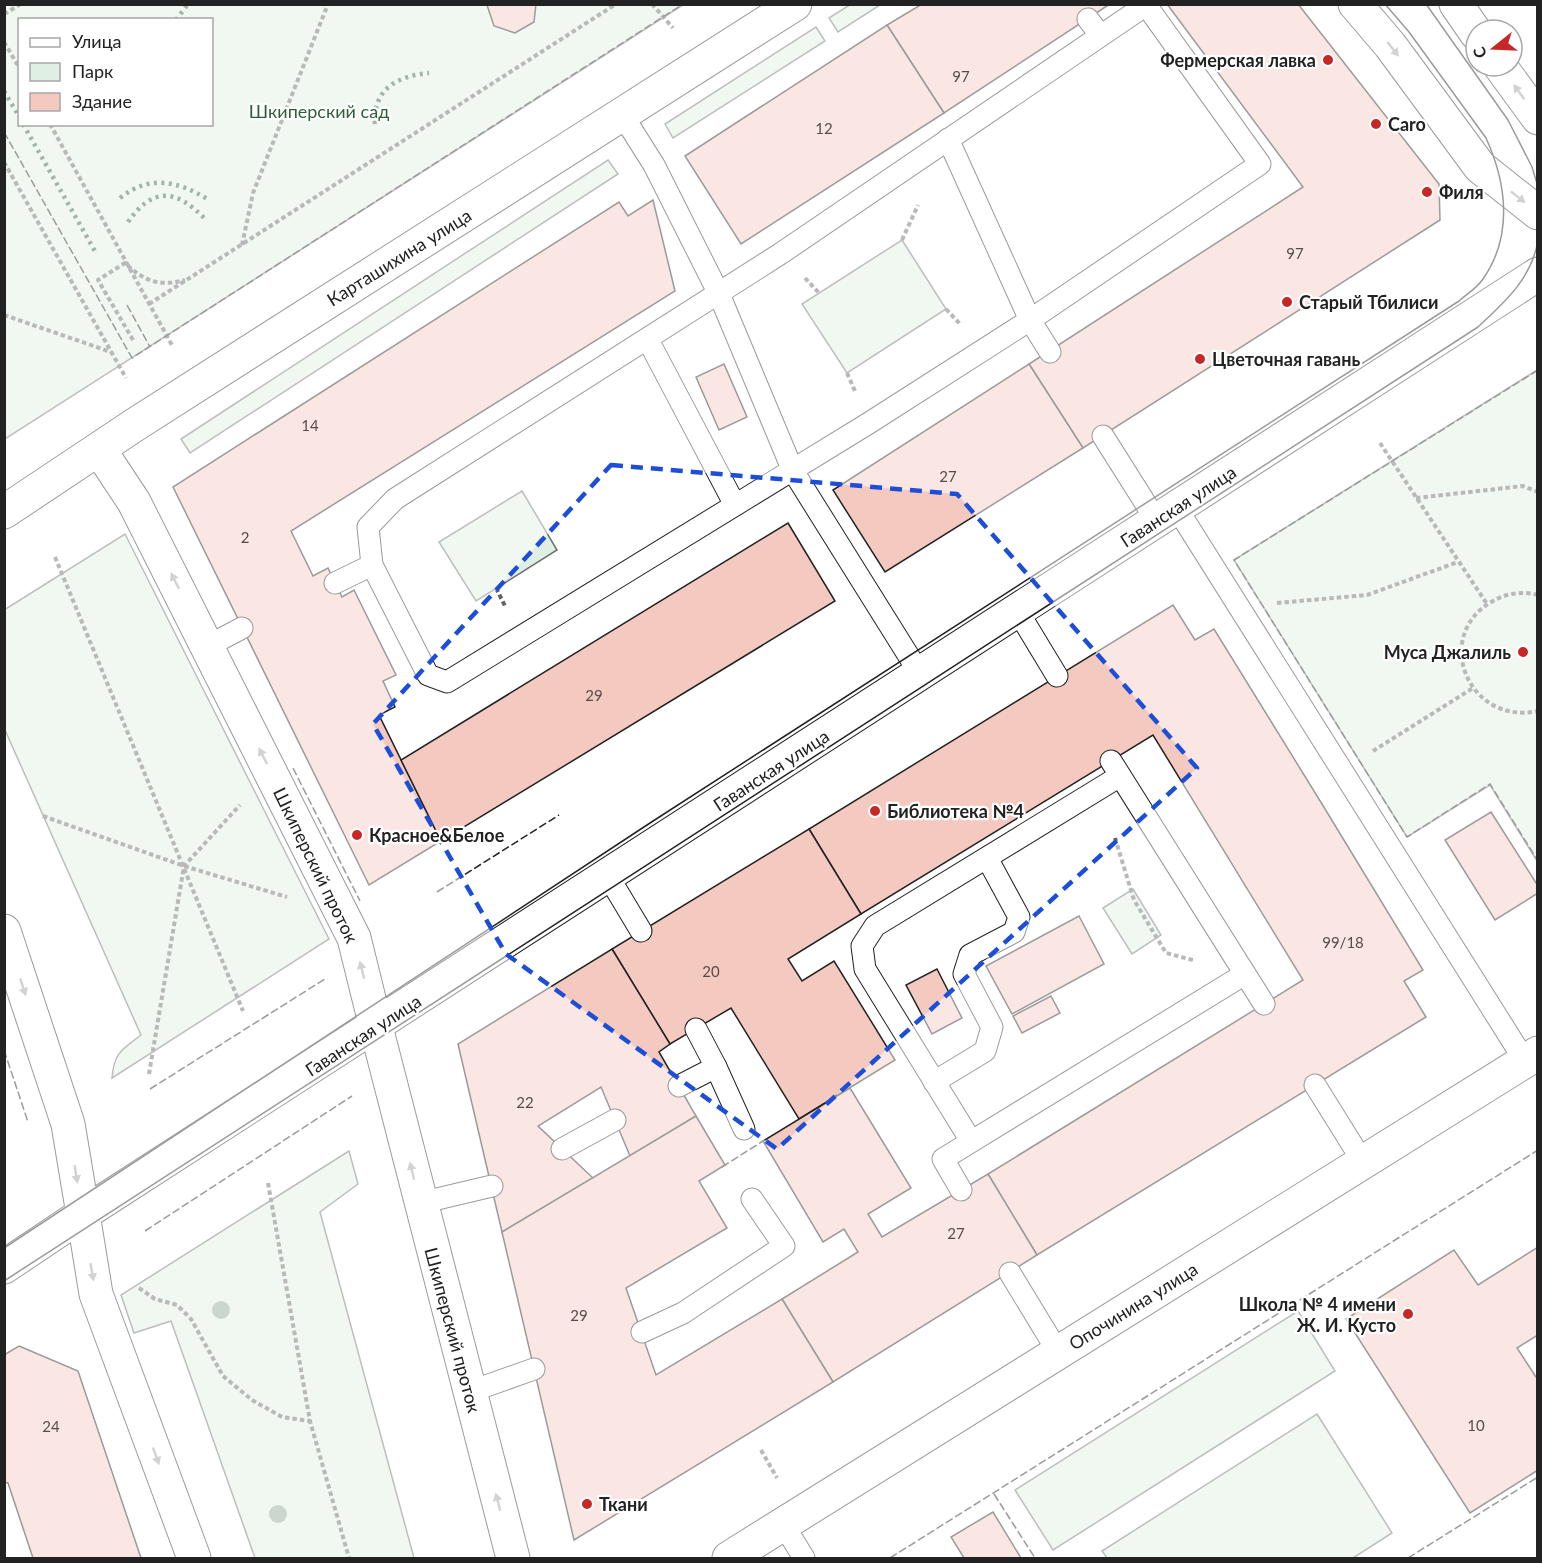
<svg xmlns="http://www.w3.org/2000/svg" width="1542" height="1563" viewBox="0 0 1542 1563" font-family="Lato,sans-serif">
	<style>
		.green { fill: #e0efe3; stroke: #6f6f6f; stroke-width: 1.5; fill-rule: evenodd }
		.building { fill: #f3c9c0; stroke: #222; stroke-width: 1.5 }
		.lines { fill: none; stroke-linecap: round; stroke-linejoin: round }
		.service-casing { stroke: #222; stroke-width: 23 }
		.minor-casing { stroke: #222; stroke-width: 35 }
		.tertiary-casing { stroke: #222; stroke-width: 35 }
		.secondary-casing { stroke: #222; stroke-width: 35 }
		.path { stroke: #646464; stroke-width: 4; stroke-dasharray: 4.5 3; stroke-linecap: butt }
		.service { stroke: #fff; stroke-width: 21 }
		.minor { stroke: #fff; stroke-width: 33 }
		.tertiary { stroke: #fff; stroke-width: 33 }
		.secondary { stroke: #fff; stroke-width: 33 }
		.tram { stroke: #222; stroke-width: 1.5 }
		.hedge { stroke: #2f5e38; stroke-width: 4.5; stroke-dasharray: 3 4.5; stroke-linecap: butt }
		.fence { stroke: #222; stroke-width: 1.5; stroke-dasharray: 8 3; stroke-linecap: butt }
		.tree { fill: #8da692 }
		.oneway { fill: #9c9c9c }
		.marked { fill: none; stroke: #1d4ed8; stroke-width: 4.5; stroke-dasharray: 12 8; stroke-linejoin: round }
		.poi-dot { fill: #c62828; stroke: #fff; stroke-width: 2 }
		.labels { text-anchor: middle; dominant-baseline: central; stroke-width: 4.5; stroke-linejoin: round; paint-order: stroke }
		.number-label { font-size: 15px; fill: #564c4a }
		.poi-label { font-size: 18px; font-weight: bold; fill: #222; stroke: #fff; text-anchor: start }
		.park-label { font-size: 18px; fill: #2f5e38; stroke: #fff }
		.street-label { font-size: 18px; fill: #222; stroke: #fff }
	</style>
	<rect width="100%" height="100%" fill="#fff"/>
	<!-- green -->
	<g class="green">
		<polygon points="851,4 880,5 838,32 829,18"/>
		<path d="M4,5H683L5,439ZM20,20H212V124H20Z"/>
		<polygon points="816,27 825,41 673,138 665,124"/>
		<polygon points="608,160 618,174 190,453 181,439"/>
		<polygon points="902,240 946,309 847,373 802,304"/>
		<polygon points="1537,370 1537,861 1490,785 1407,837 1234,560"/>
		<polygon points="522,491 557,550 476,601 439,542"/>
		<path d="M125,534L329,939L112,1078C114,1052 122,1050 141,1035L5,730L4,610Z"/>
		<polygon points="1133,889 1161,935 1132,954 1103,908"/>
		<polygon points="349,1151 358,1184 320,1212 414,1558 255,1558 171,1321 134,1333 121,1295"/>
		<polygon points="1298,1311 1335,1371 1053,1550 1015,1490"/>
		<polygon points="1317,1414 1392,1533 1353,1558 1107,1558 1102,1551"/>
	</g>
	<!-- building -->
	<g class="building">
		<polygon points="536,4 534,22 515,33 494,26 487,5"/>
		<polygon points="922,4 1110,4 944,113 887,25"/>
		<polygon points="1167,4 1298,4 1439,184 1440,220 1083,448 1029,364 1303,187"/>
		<polygon points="887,25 944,113 741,244 685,156"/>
		<polygon points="653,200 675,291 291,531 313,576 328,568 342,597 354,590 396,675 383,681 395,707 379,715 441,841 369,885 173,487 619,202 628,216"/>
		<polygon points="724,364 747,417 719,430 696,377"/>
		<polygon points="1029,364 1083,448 885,572 833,490"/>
		<polygon points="788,523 835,601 441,841 401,760"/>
		<polygon points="1173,605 1195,640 1214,629 1322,804 1423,970 1404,981 1426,1017 1037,1255 988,1174 1303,980 1153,735 861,914 809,829"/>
		<polygon points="1491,812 1538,886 1538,893 1495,920 1445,840"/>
		<polygon points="809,829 861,914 788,959 802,981 834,961 895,1060 799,1119 731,1008 670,1044 612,949"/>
		<polygon points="1079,916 1104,964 1012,1014 986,966"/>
		<polygon points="612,949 670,1044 659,1052 696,1116 630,1156 601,1087 538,1126 593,1178 502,1232 458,1044"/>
		<polygon points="937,969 962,1018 932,1034 906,985"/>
		<polygon points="1051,996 1060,1013 1022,1033 1013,1016"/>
		<polygon points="850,1088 911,1188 868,1214 882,1237 988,1174 1037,1255 833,1382 782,1299 858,1252 844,1229 823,1242 763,1141"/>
		<polygon points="696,1116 725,1165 699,1181 727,1228 626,1288 656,1375 782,1299 833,1382 574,1540 502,1232"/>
		<polygon points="1538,1247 1538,1335 1517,1348 1538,1380 1538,1470 1470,1513 1346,1319 1454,1250 1478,1285"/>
		<polygon points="19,1346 78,1371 141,1558 33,1558 8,1483 4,1482 4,1355"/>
		<polygon points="993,1512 1021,1558 964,1558 951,1537"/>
	</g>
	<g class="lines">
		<!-- service casing -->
		<g class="service-casing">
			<g id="service">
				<polygon points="1146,5 1260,164 1030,320 869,423 447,682 428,675 372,565 368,527 395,499 780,254"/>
				<polyline points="1088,19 1100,35"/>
				<polyline points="623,116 654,165 719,294 793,471 920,674"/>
				<polyline points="948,139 1030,320 1050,352"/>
				<polyline points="648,340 735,505"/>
				<polyline points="1103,436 1156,520"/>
				<polyline points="1176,507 1525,1061"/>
				<polyline points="335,583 372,565"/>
				<polyline points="1017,610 1057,676"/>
				<polyline points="208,646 242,628"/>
				<polyline points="1111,761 1264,1004"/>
				<polyline points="608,876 641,931"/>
				<polyline points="696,1029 716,1067"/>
				<polyline points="934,1082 985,1051 992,1027 964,974 970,955 1014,932 1019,917 987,858"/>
				<polyline points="1315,1085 1363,1162"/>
				<polyline points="679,1086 716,1067 744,1129"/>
				<polyline points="971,1141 865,969 862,946 875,926 1120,776"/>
				<polyline points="562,1149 615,1120"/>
				<polyline points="961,1190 943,1159 1245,974"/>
				<polyline points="420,1203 492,1186"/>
				<polyline points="1010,1273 1058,1352"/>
				<polyline points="642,1332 683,1313 784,1246 752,1199"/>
				<polyline points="469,1392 534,1369"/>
				<polyline points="783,1524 804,1558"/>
			</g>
		</g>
		<!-- minor casing -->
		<g class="minor-casing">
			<g id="minor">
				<polyline points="99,449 134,502 354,938 376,1027"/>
				<polyline points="4,512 136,424 795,4"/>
				<polyline points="4,931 68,1124 83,1214"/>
				<polyline points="729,1558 1538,1053"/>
			</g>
		</g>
		<!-- tertiary casing -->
		<g class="tertiary-casing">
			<polyline id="tertiary" points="4,1267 83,1214"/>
		</g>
		<!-- secondary casing -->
		<g class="secondary-casing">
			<g id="secondary">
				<polyline points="1355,4 1390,45 1480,167 1538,213"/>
				<polyline points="1456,4 1476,33"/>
				<polyline points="1500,66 1538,118"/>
				<polyline points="376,1027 513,1558"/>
				<polyline points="194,1558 96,1294 83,1214 1538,274"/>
			</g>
		</g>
		<!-- path -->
		<g class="path">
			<polyline points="652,4 673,28"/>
			<polyline points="4,14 21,4"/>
			<polyline points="4,42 20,69"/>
			<polyline points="50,124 173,347"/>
			<polyline points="4,162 126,378"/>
			<polyline points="902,240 918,205"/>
			<polyline points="242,245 253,193 328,4"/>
			<polyline points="805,278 819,293"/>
			<polyline points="149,304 616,4"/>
			<polyline points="946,309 960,324"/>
			<polyline points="4,315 111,352"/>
			<path d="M133,340L98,280L125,263C144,281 159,287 185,280"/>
			<polyline points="847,373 855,391"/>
			<polyline points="1380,443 1487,604"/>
			<polyline points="1416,498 1523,486 1538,492"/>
			<polyline points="55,557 243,1011"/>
			<polyline points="496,588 505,606"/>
			<path d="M1538,595C1523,591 1507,593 1493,601C1431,635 1468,726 1538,711"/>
			<polyline points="1277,603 1367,595 1458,562"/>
			<polyline points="1373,751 1473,688"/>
			<polyline points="43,816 184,866 287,897"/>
			<polyline points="1115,838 1134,900 1166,953 1193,960"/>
			<polyline points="149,1074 184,866 240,805"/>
			<polyline points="268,1183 310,1421 349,1558"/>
			<polyline points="139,1288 155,1299 177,1305 191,1319 223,1376 252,1400 282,1417 310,1421"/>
			<polyline points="761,1450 777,1478"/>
		</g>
		<!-- service -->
		<use href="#service" class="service"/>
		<!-- minor -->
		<use href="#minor" class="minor"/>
		<!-- tertiary -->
		<use href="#tertiary" class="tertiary"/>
		<!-- secondary -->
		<use href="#secondary" class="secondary"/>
		<!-- tram -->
		<g class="tram">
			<polyline points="1426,4 1508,120 1532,167 1538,187"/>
			<path d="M4,1248L650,823L1459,301C1467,294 1477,288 1483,279C1513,236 1507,184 1486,138L1409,32L1385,4"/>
			<path d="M4,1281L1478,327C1505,302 1532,278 1538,240"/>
		</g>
		<!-- hedge -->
		<g class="hedge">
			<polyline points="176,20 188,4"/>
			<polyline points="4,91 20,118"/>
			<polyline points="23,124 96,253"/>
			<path d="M375,124C373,89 397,76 429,73"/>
			<path d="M120,198C150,174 178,181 209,200"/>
			<path d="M128,222C153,186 177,189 206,220"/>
		</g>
		<!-- fence -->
		<g class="fence">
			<polyline points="4,132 132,358 683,4"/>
			<polyline points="127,305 150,347"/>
			<polyline points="1538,370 1234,560 1407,837 1490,784 1538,861"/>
			<polyline points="293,768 360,901"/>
			<polyline points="437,892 559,815"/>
			<polyline points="4,1050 28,1122"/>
			<polyline points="150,1089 325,979"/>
			<polyline points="722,1167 763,1141"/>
			<polyline points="145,1231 352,1096"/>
			<polyline points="994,1494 1035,1558"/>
			<polyline points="890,1558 1538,1150"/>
			<polyline points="1408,1558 1538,1477"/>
		</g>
	</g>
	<!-- trees -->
	<g class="tree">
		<circle cx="221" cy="1310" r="9"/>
		<circle cx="278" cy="1514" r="9"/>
	</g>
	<!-- one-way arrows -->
	<defs><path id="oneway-solid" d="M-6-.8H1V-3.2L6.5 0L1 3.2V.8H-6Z" transform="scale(1.5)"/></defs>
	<g class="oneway">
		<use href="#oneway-solid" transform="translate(1393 49) rotate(52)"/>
		<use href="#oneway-solid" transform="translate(1519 92) rotate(-126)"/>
		<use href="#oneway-solid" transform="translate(1518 197) rotate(38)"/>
		<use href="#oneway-solid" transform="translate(175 581) rotate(-117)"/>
		<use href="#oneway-solid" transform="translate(263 756) rotate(-117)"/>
		<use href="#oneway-solid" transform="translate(362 970) rotate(-104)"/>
		<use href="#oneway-solid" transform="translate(23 987) rotate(72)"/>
		<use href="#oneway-solid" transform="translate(412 1171) rotate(-104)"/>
		<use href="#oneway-solid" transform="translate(76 1174) rotate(81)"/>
		<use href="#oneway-solid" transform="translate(92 1272) rotate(80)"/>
		<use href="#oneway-solid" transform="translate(156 1456) rotate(70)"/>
		<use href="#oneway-solid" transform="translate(498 1502) rotate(-105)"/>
	</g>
	<!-- marked area -->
	<path d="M0 0H1542V1563H0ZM611,465L957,494L1197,768L777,1149L506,954L373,724Z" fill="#fff" fill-opacity=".55" fill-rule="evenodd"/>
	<path class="marked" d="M611,465L957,494L1197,768L777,1149L506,954L373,724Z"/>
	<!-- markers -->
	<g class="poi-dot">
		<circle cx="1328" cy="60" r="6"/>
		<circle cx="1376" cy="124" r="6"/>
		<circle cx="1427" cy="192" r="6"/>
		<circle cx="1287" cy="302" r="6"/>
		<circle cx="1200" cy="359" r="6"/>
		<circle cx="1523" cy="652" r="6"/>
		<circle cx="875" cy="811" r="6"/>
		<circle cx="357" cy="835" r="6"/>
		<circle cx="1408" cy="1314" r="6"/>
		<circle cx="587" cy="1504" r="6"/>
	</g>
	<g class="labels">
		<!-- number labels -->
		<g class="number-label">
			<text x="961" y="76">97</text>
			<text x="824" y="128">12</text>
			<text x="1295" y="253">97</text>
			<text x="310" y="425">14</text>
			<text x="948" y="476">27</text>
			<text x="245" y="537">2</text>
			<text x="594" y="695">29</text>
			<text x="1343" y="942">99/18</text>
			<text x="711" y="971">20</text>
			<text x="525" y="1102">22</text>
			<text x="956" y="1233">27</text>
			<text x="579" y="1315">29</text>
			<text x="1476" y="1425">10</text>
			<text x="51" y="1426">24</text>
		</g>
		<!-- poi labels -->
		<g class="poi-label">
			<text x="1316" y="60" text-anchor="end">Фермерская лавка</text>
			<text x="1388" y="124">Caro</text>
			<text x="1439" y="192">Филя</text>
			<text x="1299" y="302">Старый Тбилиси</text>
			<text x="1212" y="359">Цветочная гавань</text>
			<text x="1511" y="652" text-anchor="end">Муса Джалиль</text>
			<text x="887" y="811">Библиотека №4</text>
			<text x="369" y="835">Красное&amp;Белое</text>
			<text x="1396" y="1304" text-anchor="end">Школа № 4 имени<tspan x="1396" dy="21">Ж. И. Кусто</tspan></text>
			<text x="599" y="1504">Ткани</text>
		</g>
		<!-- park labels -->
		<g class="park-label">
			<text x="319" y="111">Шкиперский сад</text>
		</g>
		<!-- street labels -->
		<g class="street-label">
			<text transform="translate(399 257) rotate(-32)">Карташихина улица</text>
			<text transform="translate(1178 506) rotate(-33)">Гаванская улица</text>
			<text transform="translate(771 770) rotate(-33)">Гаванская улица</text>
			<text transform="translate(316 865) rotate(64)">Шкиперский проток</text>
			<text transform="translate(363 1035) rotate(-33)">Гаванская улица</text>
			<text transform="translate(1133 1306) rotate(-32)">Опочинина улица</text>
			<text transform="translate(453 1330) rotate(75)">Шкиперский проток</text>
		</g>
	</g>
	<!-- border -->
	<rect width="1542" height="1563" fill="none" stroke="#222222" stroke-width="12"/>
	<!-- legend -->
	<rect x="18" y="18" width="195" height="108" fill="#ffffff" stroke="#a7a7a7" stroke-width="1.5"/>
	<rect x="30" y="38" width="30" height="9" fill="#ffffff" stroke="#a7a7a7" stroke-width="1.5"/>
	<text x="72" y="48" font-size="18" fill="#222222">Улица</text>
	<rect x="30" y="63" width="30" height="18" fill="#e0efe3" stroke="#a7a7a7" stroke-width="1.5"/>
	<text x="72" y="78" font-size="18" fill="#222222">Парк</text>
	<rect x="30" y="93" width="30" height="18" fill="#f3c9c0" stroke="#a7a7a7" stroke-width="1.5"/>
	<text x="72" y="108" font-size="18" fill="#222222">Здание</text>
	<!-- north arrow -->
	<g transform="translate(1494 48) rotate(252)"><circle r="28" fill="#ffffff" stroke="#a7a7a7" stroke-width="1.5"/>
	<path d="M0-4.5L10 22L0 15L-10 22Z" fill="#c62828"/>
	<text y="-9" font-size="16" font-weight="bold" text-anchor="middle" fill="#222222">С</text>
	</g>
</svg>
